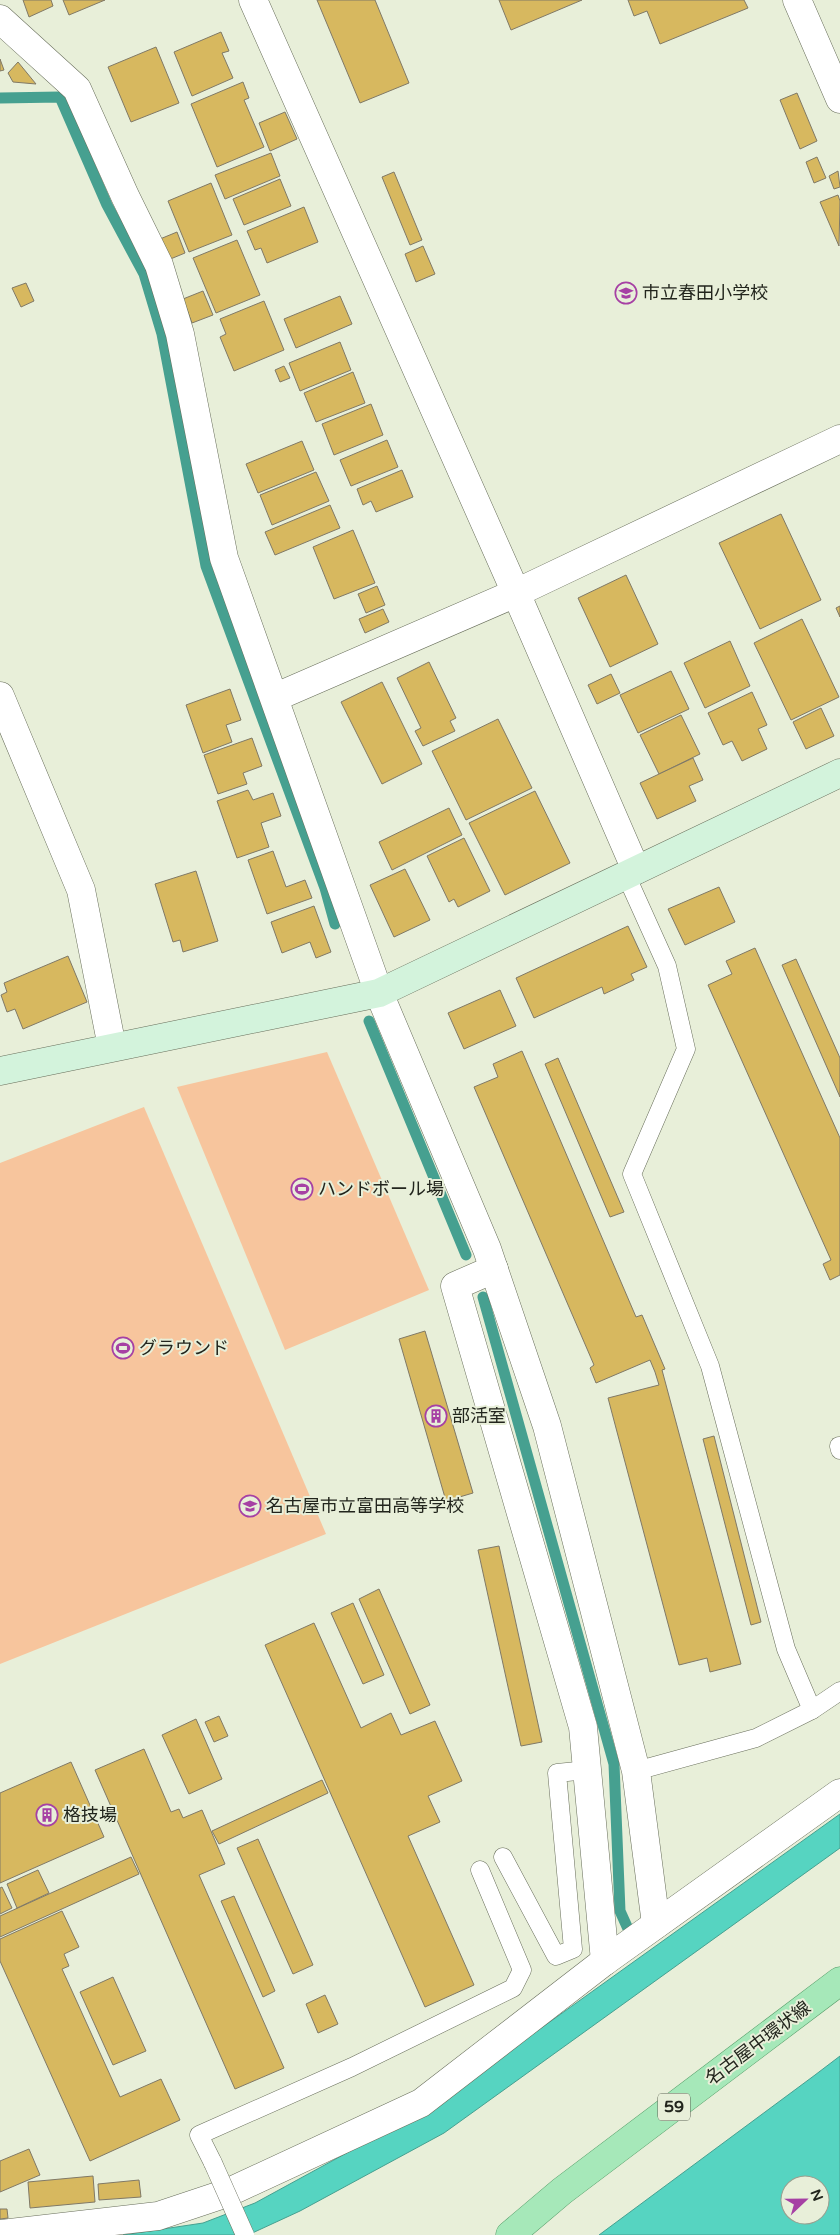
<svg xmlns="http://www.w3.org/2000/svg" width="840" height="2235" viewBox="0 0 840 2235" font-family="'Varela Round','Noto Sans JP',sans-serif">
	<style>
		.green { fill: #f7c59d }
		.water { fill: #56d4c1; stroke: #46a090; fill-rule: evenodd }
		.lines { fill: none; stroke-linecap: round; stroke-linejoin: round }
		.stream { stroke: #46a090; stroke-width: 11 }
		.building { fill: #d7b85f; stroke: #807966 }
		.lane-casing { stroke: #686e5b; stroke-width: 19 }
		.street-casing { stroke: #686e5b; stroke-width: 29 }
		.secondary-casing { stroke: #686e5b; stroke-width: 29 }
		.primary-casing { stroke: #519964; stroke-width: 29 }
		.lane { stroke: #fff; stroke-width: 18 }
		.street { stroke: #fff; stroke-width: 28 }
		.secondary { stroke: #d3f3dc; stroke-width: 28 }
		.primary { stroke: #a6e8b9; stroke-width: 28 }
		.lane-bridge-casing { stroke: #686e5b; stroke-width: 19; stroke-linecap: butt }
		.lane-bridge { stroke: #fff; stroke-width: 18 }
		.labels { text-anchor: middle; dominant-baseline: central; stroke-width: 4; stroke-linejoin: round; paint-order: stroke }
		.shield { fill: #e8efd9; stroke: #5d6255; stroke-width: 1 }
		.shield-label { font-size: 16px; font-weight: bold; fill: #22251d }
		.poi-label { font-size: 18px; fill: #22251d; stroke: #e8efd9; text-anchor: start }
		.street-label { font-size: 18px; fill: #22251d; stroke: #e8efd9 }
	</style>
	<rect width="100%" height="100%" fill="#e8efd9"/>
	<!-- green -->
	<g class="green">
		<polygon points="327,1052 429,1290 285,1350 177,1087"/>
		<polygon points="144,1107 326,1534 0,1664 0,1163"/>
	</g>
	<!-- water -->
	<g class="water">
		<polygon points="840,1814 840,1848 444,2133 300,2211 248,2235 123,2235 203,2223 255,2203 431,2107"/>
		<path d="M840,2056V2235H599L815,2075ZM790,2185H820V2215H790Z"/>
	</g>
	<g class="lines">
		<!-- stream -->
		<g class="stream">
			<polyline points="0,98 60,97 107,205 144,274 162,334 206,566 325,888 335,924"/>
			<polyline points="369,1021 466,1255"/>
			<polyline points="483,1297 614,1764 620,1911 629,1931"/>
		</g>
	</g>
	<!-- building -->
	<g class="building">
		<polygon points="23,0 51,0 53,6 29,17"/>
		<polygon points="63,0 105,0 69,15"/>
		<polygon points="317,0 375,0 409,83 360,103"/>
		<polygon points="499,0 582,0 511,30"/>
		<polygon points="628,0 744,0 748,8 660,44 647,11 634,16"/>
		<polygon points="221,32 229,51 222,53 233,78 192,96 174,52"/>
		<polygon points="156,47 179,103 131,122 108,67"/>
		<polygon points="0,59 4,70 0,71"/>
		<polygon points="18,62 36,84 13,82 8,73"/>
		<polygon points="243,82 249,98 244,100 264,147 217,167 191,104"/>
		<polygon points="797,93 817,141 800,149 780,100"/>
		<polygon points="285,112 297,139 270,151 259,123"/>
		<polygon points="271,153 280,176 225,199 215,175"/>
		<polygon points="817,157 826,178 814,183 806,162"/>
		<polygon points="838,171 840,187 834,189 829,176"/>
		<polygon points="394,172 422,240 410,245 382,177"/>
		<polygon points="280,179 291,206 244,225 233,199"/>
		<polygon points="211,183 232,235 189,252 168,201"/>
		<polygon points="838,195 840,201 839,246 820,202"/>
		<polygon points="304,207 318,242 267,263 261,248 255,250 247,231"/>
		<polygon points="177,232 185,253 168,260 160,239"/>
		<polygon points="237,240 260,295 216,313 193,258"/>
		<polygon points="423,246 435,274 416,282 405,254"/>
		<polygon points="26,283 34,301 21,307 12,288"/>
		<polygon points="203,291 213,315 192,323 183,299"/>
		<polygon points="340,296 352,324 296,348 284,319"/>
		<polygon points="264,301 284,350 234,371 220,337 226,334 220,319"/>
		<polygon points="340,342 351,370 300,391 289,363"/>
		<polygon points="284,366 290,378 280,382 275,370"/>
		<polygon points="353,372 365,403 316,422 304,393"/>
		<polygon points="371,404 383,435 334,455 322,424"/>
		<polygon points="387,440 398,467 351,486 340,460"/>
		<polygon points="302,441 314,470 258,493 246,464"/>
		<polygon points="402,470 413,497 376,512 371,501 363,505 357,489"/>
		<polygon points="316,472 329,501 272,525 260,495"/>
		<polygon points="330,505 340,528 275,555 265,532"/>
		<polygon points="781,514 821,600 760,629 719,543"/>
		<polygon points="353,530 375,583 334,599 313,547"/>
		<polygon points="626,575 658,644 610,667 578,598"/>
		<polygon points="377,586 385,605 366,613 358,594"/>
		<polygon points="840,606 840,617 836,608"/>
		<polygon points="383,609 389,622 365,633 359,619"/>
		<polygon points="802,619 839,697 791,720 754,643"/>
		<polygon points="730,641 750,686 705,708 684,663"/>
		<polygon points="429,662 456,718 450,721 455,731 423,746 415,731 421,728 397,678"/>
		<polygon points="671,671 689,709 638,733 620,695"/>
		<polygon points="611,674 620,693 597,704 588,685"/>
		<polygon points="382,682 422,764 382,784 341,702"/>
		<polygon points="230,689 241,720 226,725 232,742 203,753 186,705"/>
		<polygon points="752,692 767,725 758,729 767,749 742,761 732,741 723,745 708,713"/>
		<polygon points="821,708 834,736 806,749 793,722"/>
		<polygon points="681,715 700,754 659,774 640,735"/>
		<polygon points="498,719 532,788 466,820 432,751"/>
		<polygon points="252,738 262,766 243,773 247,784 218,794 204,755"/>
		<polygon points="693,758 703,780 689,786 696,801 657,819 640,783"/>
		<polygon points="248,790 253,800 273,793 281,816 261,823 269,847 237,858 217,801"/>
		<polygon points="535,791 570,863 505,895 469,823"/>
		<polygon points="449,808 462,835 392,870 379,842"/>
		<polygon points="464,838 490,891 458,907 454,899 449,902 427,856"/>
		<polygon points="273,851 286,887 305,880 312,898 267,914 248,860"/>
		<polygon points="405,869 430,920 394,937 370,885"/>
		<polygon points="196,871 218,941 183,952 180,940 173,942 155,884"/>
		<polygon points="719,887 735,922 685,945 668,909"/>
		<polygon points="314,906 331,952 316,958 310,942 282,953 271,922"/>
		<polygon points="628,926 647,967 631,974 634,980 604,994 602,987 534,1018 516,978"/>
		<polygon points="755,948 840,1138 840,1275 830,1280 823,1264 831,1260 708,985 732,974 726,961"/>
		<polygon points="68,956 87,1002 23,1029 15,1009 7,1012 1,995 7,992 4,983"/>
		<polygon points="796,959 840,1058 840,1097 782,965"/>
		<polygon points="500,990 516,1026 464,1049 448,1013"/>
		<polygon points="522,1051 636,1317 642,1315 665,1369 662,1370 741,1664 710,1672 707,1658 679,1665 608,1398 659,1385 655,1372 650,1360 596,1383 590,1368 594,1365 474,1087 498,1077 493,1064"/>
		<polygon points="558,1058 624,1212 610,1217 545,1064"/>
		<polygon points="425,1331 473,1493 446,1501 399,1339"/>
		<polygon points="714,1436 761,1622 751,1625 703,1439"/>
		<polygon points="499,1546 542,1742 521,1746 478,1550"/>
		<polygon points="379,1589 430,1705 410,1714 359,1599"/>
		<polygon points="353,1603 384,1675 363,1684 331,1613"/>
		<polygon points="314,1623 361,1728 391,1713 401,1735 435,1721 462,1781 428,1796 440,1822 408,1836 474,1985 425,2007 265,1645"/>
		<polygon points="219,1716 228,1736 214,1742 205,1722"/>
		<polygon points="196,1719 222,1779 189,1794 162,1735"/>
		<polygon points="144,1749 171,1812 179,1809 183,1818 202,1810 225,1864 199,1875 284,2068 235,2089 95,1770"/>
		<polygon points="71,1762 104,1837 0,1883 0,1793"/>
		<polygon points="322,1780 328,1793 219,1844 212,1831"/>
		<polygon points="258,1839 313,1965 293,1974 237,1848"/>
		<polygon points="131,1857 139,1874 0,1937 0,1916"/>
		<polygon points="38,1870 49,1893 17,1908 7,1884"/>
		<polygon points="2,1887 12,1908 0,1914 0,1888"/>
		<polygon points="234,1896 275,1991 263,1997 221,1901"/>
		<polygon points="62,1911 79,1947 64,1954 69,1966 62,1969 120,2097 161,2079 180,2120 90,2161 0,1961 0,1939"/>
		<polygon points="113,1977 146,2051 113,2065 80,1992"/>
		<polygon points="325,1995 338,2024 318,2033 306,2004"/>
		<polygon points="29,2149 40,2175 0,2192 0,2161"/>
		<polygon points="93,2176 95,2202 30,2208 28,2182"/>
		<polygon points="139,2180 141,2197 99,2200 98,2184"/>
		<polygon points="0,2209 7,2209 8,2218 0,2219"/>
	</g>
	<g class="lines">
		<!-- lane casing -->
		<g class="lane-casing">
			<g id="lane">
				<polyline points="626,875 667,966 686,1049 632,1174 710,1366 786,1649 812,1710"/>
				<polyline points="839,1446 840,1450"/>
				<polyline points="636,1771 756,1738 812,1710 840,1691"/>
				<polyline points="503,1857 556,1956 573,1949 557,1773 587,1770"/>
				<polyline points="213,2163 199,2135 352,2067 513,1988 522,1970 480,1870"/>
			</g>
		</g>
		<!-- street casing -->
		<g class="street-casing">
			<g id="street">
				<polyline points="253,0 516,593 636,870"/>
				<polyline points="797,0 840,99"/>
				<polyline points="0,19 77,89 125,196 159,265 180,334 224,558 379,993 487,1249 547,1426 636,1771 656,1924"/>
				<polyline points="0,696 81,890 112,1047"/>
				<polyline points="276,697 516,593 840,439"/>
				<polyline points="494,1269 455,1286 583,1727 605,1961"/>
				<polyline points="0,2234 158,2216 227,2193 421,2103 605,1961 840,1793"/>
			</g>
		</g>
		<!-- secondary casing -->
		<g class="secondary-casing">
			<polyline id="secondary" points="0,1071 379,993 840,773"/>
		</g>
		<!-- primary casing -->
		<g class="primary-casing">
			<polyline id="primary" points="510,2235 562,2191 840,1981"/>
		</g>
		<!-- lane -->
		<use href="#lane" class="lane"/>
		<!-- street -->
		<use href="#street" class="street"/>
		<!-- secondary -->
		<use href="#secondary" class="secondary"/>
		<!-- primary -->
		<use href="#primary" class="primary"/>
		<!-- lane-bridge casing -->
		<g class="lane-bridge-casing">
			<polyline id="lane-bridge" points="213,2163 245,2235"/>
		</g>
		<!-- lane-bridge -->
		<use href="#lane-bridge" class="lane-bridge"/>
	</g>
	<!-- icons -->
	<defs>
		<g id="school-ring" transform="scale(1.125)"><circle r="9.5" fill="#e8efd9" stroke="#a640a4" stroke-width="1.5"/><path d="M0-5L7-2L0 1L-7-2ZM-4 1L0 2.5L4 1V4Q0 6-4 4Z" fill="#a640a4"/></g>
		<g id="stadium-ring" transform="scale(1.125)"><circle r="9.5" fill="#e8efd9" stroke="#a640a4" stroke-width="1.5"/><path d="M0-5a6.5 5 0 1 0 0 10a6.5 5 0 1 0 0-10ZM-3.5-1.8h7v3.6h-7Z" fill="#a640a4"/></g>
		<g id="building-ring" transform="scale(1.125)"><circle r="9.5" fill="#e8efd9" stroke="#a640a4" stroke-width="1.5"/><path d="M-4-6H4V6H1V3H-1V6H-4ZM-2.5-4.3h1.7v1.8h-1.7ZM.8-4.3h1.7v1.8H.8ZM-2.5-1h1.7V.8h-1.7ZM.8-1h1.7V.8H.8Z" fill="#a640a4"/></g>
	</defs>
	<g fill-rule="evenodd">
		<use href="#school-ring" x="626" y="293"/>
		<use href="#stadium-ring" x="302" y="1189"/>
		<use href="#stadium-ring" x="123" y="1348"/>
		<use href="#building-ring" x="436" y="1416"/>
		<use href="#school-ring" x="250" y="1506"/>
		<use href="#building-ring" x="47" y="1815"/>
	</g>
	<g class="labels">
		<!-- shield labels -->
		<rect class="shield" x="658" y="2093.5" width="32" height="27" rx="4"/>
		<g class="shield-label">
			<text x="674" y="2107">59</text>
		</g>
		<!-- poi labels -->
		<g class="poi-label">
			<text x="642" y="293">市立春田小学校</text>
			<text x="318" y="1189">ハンドボール場</text>
			<text x="139" y="1348">グラウンド</text>
			<text x="452" y="1416">部活室</text>
			<text x="266" y="1506">名古屋市立富田高等学校</text>
			<text x="63" y="1815">格技場</text>
		</g>
		<!-- street labels -->
		<g class="street-label">
			<text transform="translate(758 2043) rotate(-37)">名古屋中環状線</text>
		</g>
	</g>
	<!-- north arrow -->
	<g transform="translate(805 2200) rotate(68)"><circle r="24" fill="#e8efd9" stroke="#999e8e"/>
	<path d="M0-4L9 19L0 12L-9 19Z" fill="#a640a4"/>
	<text y="-8" font-size="14" font-weight="bold" text-anchor="middle" fill="#22251d">N</text>
	</g>
</svg>
